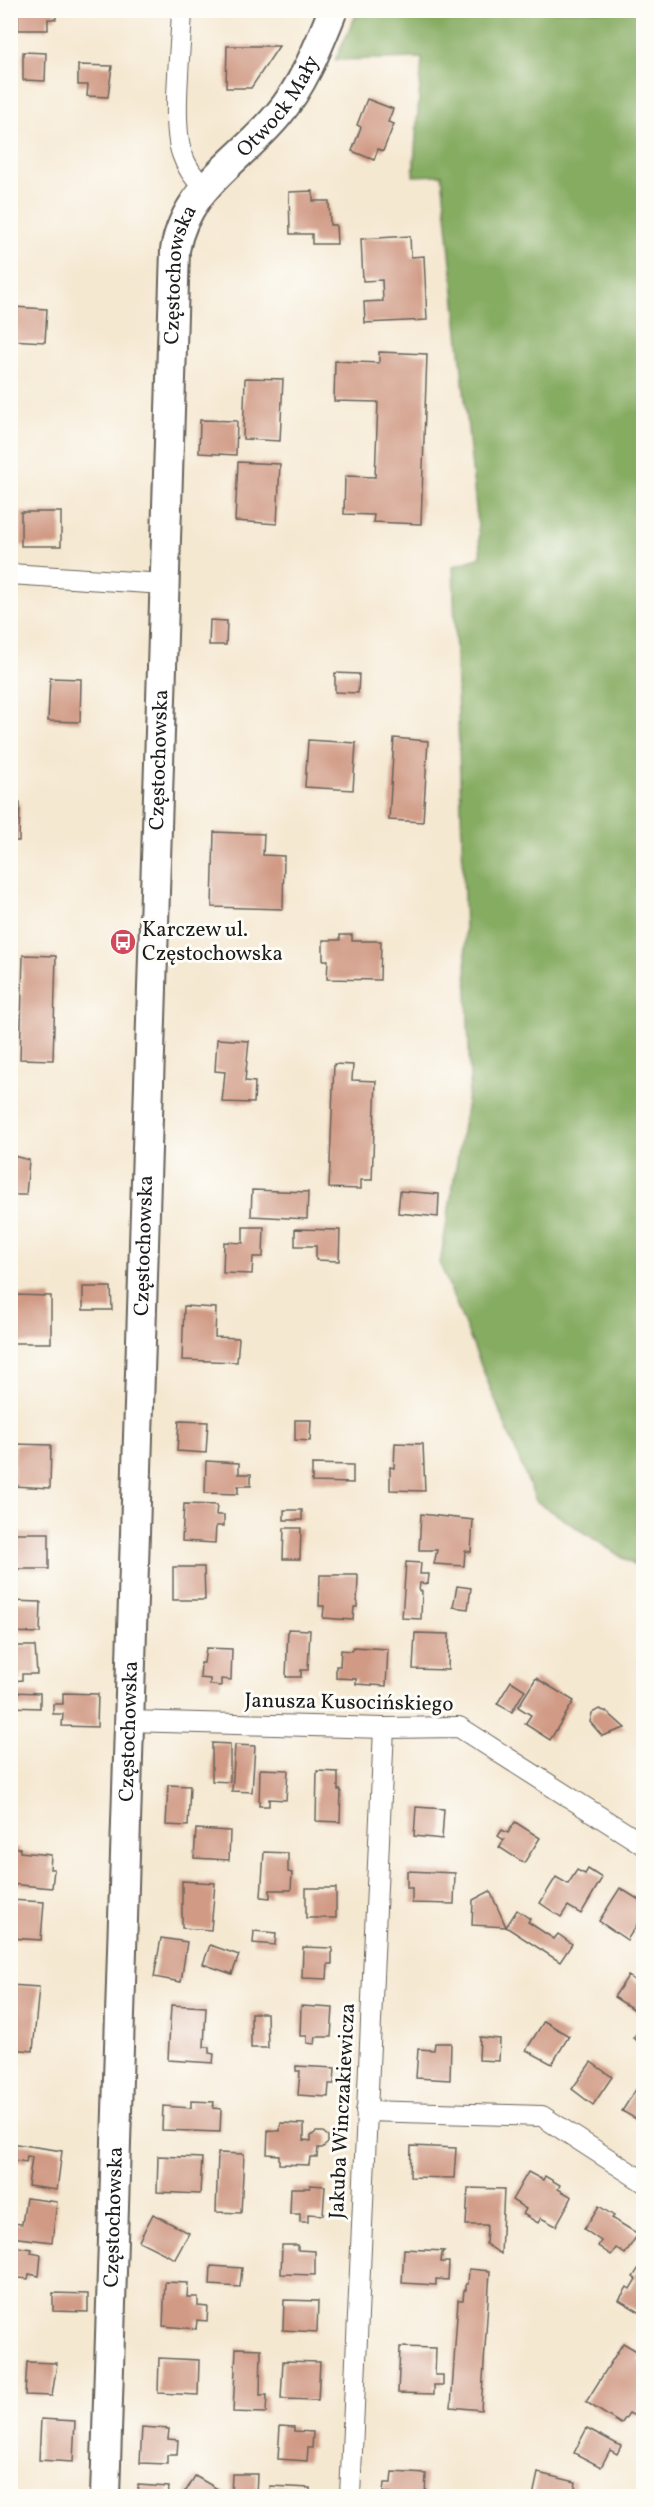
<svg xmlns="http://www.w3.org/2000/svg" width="654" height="2507" viewBox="0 0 654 2507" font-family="Vollkorn,serif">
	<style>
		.forest { fill: #86ac62; stroke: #51643f; stroke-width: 1.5 }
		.building { fill: #d09a84 }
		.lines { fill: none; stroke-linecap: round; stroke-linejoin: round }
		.street-casing { stroke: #68635b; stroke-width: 22 }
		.secondary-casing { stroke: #68635b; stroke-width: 32 }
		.street { stroke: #fff; stroke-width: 20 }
		.secondary { stroke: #fff; stroke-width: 28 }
		.labels { text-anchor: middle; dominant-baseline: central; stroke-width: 6; stroke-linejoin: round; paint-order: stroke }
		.street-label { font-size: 21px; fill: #1c1c1c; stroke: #fdfcf7 }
		.poi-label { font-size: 21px; fill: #1c1c1c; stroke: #fdfcf7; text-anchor: start }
	</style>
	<rect width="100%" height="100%" fill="#fdfcf7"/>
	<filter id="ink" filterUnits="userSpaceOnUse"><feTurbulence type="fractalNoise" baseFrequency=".0167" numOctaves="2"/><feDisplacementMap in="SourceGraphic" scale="12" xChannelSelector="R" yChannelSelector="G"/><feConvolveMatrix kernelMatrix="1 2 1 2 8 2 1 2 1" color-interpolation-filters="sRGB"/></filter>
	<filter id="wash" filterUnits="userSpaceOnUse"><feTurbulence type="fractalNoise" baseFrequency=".008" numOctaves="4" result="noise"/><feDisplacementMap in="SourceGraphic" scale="24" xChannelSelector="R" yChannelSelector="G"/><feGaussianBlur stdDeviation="1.35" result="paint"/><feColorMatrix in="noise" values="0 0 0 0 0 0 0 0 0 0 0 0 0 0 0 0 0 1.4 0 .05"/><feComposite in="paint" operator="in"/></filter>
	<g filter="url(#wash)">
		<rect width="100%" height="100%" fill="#f5e8d1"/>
		<!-- forest -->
		<polygon class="forest" points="358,11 643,11 643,1571 536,1501 440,1264 470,1083 453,566 481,557 442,175 413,176 422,58 335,60"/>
		<g id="blocks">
			<!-- building -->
			<g class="building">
				<polygon points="18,10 56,10 56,19 48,19 48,30 18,30"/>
				<polygon points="227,46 279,46 251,88 226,88"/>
				<polygon points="23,52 46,53 45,81 23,80"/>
				<polygon points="78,65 112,66 108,97 87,96 88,85 78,85"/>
				<polygon points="367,99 393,109 388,122 394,124 383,151 378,149 374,160 352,151 361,127 357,125"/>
				<polygon points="313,191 313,201 329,201 330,225 336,225 337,244 312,244 312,234 290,234 289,192"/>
				<polygon points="410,236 411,257 424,256 427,320 365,323 364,302 383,301 382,280 363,281 361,239"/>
				<polygon points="12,307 47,309 45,342 10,340"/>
				<polygon points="379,352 427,354 421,524 373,522 374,515 344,514 345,476 375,477 378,402 334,401 335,361 379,363"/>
				<polygon points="245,378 283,379 280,441 243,439"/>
				<polygon points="200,420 237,421 236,455 199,453"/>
				<polygon points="238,462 280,464 277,524 235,521"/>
				<rect x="21" y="512" width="40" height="34"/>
				<polygon points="210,620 227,621 226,645 209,645"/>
				<polygon points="335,673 359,674 358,693 335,692"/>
				<polygon points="50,678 81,679 80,722 48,721"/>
				<polygon points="394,738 428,741 423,822 389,820"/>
				<polygon points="308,740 356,743 353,790 305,787"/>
				<polygon points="10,803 20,803 19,841 10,841"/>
				<polygon points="214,832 264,834 263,855 284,856 283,909 212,907"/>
				<polygon points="340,935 352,935 352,941 381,941 380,980 327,979 328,960 323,960 323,940 340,940"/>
				<polygon points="23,955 56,956 53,1060 20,1059"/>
				<polygon points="217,1039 249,1041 245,1081 255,1082 254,1103 222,1102 225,1072 215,1071"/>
				<polygon points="334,1064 353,1065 352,1080 376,1081 372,1180 361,1180 361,1189 329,1188"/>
				<polygon points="10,1155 29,1160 26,1195 10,1195"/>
				<polygon points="252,1190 308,1192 307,1219 251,1216"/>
				<polygon points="400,1191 439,1194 438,1217 398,1213"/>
				<polygon points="243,1227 264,1227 263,1257 253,1257 252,1274 223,1273 224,1242 243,1243"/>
				<polygon points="295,1229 340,1230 339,1261 316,1260 316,1246 295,1246"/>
				<polygon points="83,1287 111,1287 112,1310 83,1310"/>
				<polygon points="11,1295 51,1296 51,1343 11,1343"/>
				<polygon points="184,1306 216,1308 215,1337 239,1338 237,1362 182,1360"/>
				<polygon points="295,1420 311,1420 310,1441 295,1440"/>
				<polygon points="179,1421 208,1422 206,1453 177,1451"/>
				<polygon points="395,1443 423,1444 425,1491 390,1490 390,1467 394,1468"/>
				<polygon points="15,1444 51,1445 50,1488 13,1486"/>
				<polygon points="206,1461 239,1463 239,1474 251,1474 251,1486 238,1486 238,1494 205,1493"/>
				<polygon points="312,1464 353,1465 353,1483 312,1482"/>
				<polygon points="184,1504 217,1505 216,1515 224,1515 224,1526 216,1526 215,1543 182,1541"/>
				<rect x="284" y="1510" width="18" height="10"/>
				<polygon points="421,1514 473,1520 471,1552 465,1551 464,1566 434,1564 437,1550 419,1550"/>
				<polygon points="284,1528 301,1528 300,1559 283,1559"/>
				<rect x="15" y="1533" width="34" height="36"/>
				<polygon points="406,1562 421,1563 420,1574 429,1574 428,1584 420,1583 419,1591 422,1591 421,1619 402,1618"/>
				<polygon points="173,1567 204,1567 205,1600 173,1600"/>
				<polygon points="320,1575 358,1575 357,1607 354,1607 353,1620 323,1618 324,1606 319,1606"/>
				<polygon points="457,1586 471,1588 468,1609 453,1607"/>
				<polygon points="10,1601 41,1602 40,1633 10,1632"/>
				<polygon points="288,1629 310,1630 308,1670 301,1670 301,1677 286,1677"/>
				<polygon points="415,1633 449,1634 448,1670 413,1669"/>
				<polygon points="10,1646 35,1646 37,1674 22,1674 22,1680 14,1681 14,1674 10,1674"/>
				<polygon points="353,1647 388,1649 386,1686 356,1684 356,1679 336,1678 336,1666 340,1666 341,1650 352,1651"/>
				<polygon points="206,1648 232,1649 231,1680 221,1679 221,1686 210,1685 210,1679 200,1678 201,1663 204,1663"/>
				<polygon points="536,1678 574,1701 550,1740 525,1724 531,1715 518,1707"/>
				<polygon points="511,1681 525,1690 512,1712 497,1704"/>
				<polygon points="10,1692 40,1693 40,1708 10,1707"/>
				<polygon points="63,1693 98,1694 97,1727 62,1726 63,1714 53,1714 53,1704 63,1704"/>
				<polygon points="599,1709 607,1712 625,1728 602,1736 590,1722 592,1713"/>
				<polygon points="212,1743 230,1744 230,1782 212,1781"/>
				<polygon points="235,1745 255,1746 252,1792 232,1791"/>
				<polygon points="260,1769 288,1770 286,1800 269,1799 269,1806 259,1806"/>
				<polygon points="317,1771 338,1772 338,1790 341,1790 340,1822 316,1821"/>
				<polygon points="168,1785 190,1786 188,1826 166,1825"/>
				<polygon points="416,1807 444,1809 442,1839 414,1836"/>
				<polygon points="515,1822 540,1838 524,1863 499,1847 504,1840 498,1836 502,1830 508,1833"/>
				<polygon points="196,1829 230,1831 229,1860 194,1858"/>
				<polygon points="10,1847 20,1848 20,1852 51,1855 50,1869 54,1869 52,1888 10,1884"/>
				<polygon points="264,1852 288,1853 288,1872 292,1873 291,1890 270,1890 270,1898 261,1897"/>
				<polygon points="588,1869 602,1878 581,1914 568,1906 561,1917 540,1903 556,1877 568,1884 577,1870 585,1874"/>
				<polygon points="407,1871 455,1873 454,1904 412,1903 412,1888 407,1888"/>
				<polygon points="182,1881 215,1883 211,1930 182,1928"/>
				<rect x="306" y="1888" width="30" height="30"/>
				<polygon points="620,1888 644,1903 644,1914 627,1940 599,1921"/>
				<polygon points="490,1891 500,1913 506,1927 472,1925 473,1900"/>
				<polygon points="10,1900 44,1902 41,1940 10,1938"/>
				<polygon points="517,1910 530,1919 528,1922 554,1939 558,1934 572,1944 560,1962 506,1927"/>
				<polygon points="254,1931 276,1933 275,1945 253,1943"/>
				<polygon points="161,1938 187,1942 181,1982 154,1977"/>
				<polygon points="210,1945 239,1955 232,1974 203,1964"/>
				<polygon points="303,1947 332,1948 332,1964 328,1964 327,1979 302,1978"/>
				<polygon points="628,1976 642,1985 638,1991 644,1994 644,2016 614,1997"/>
				<polygon points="10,1985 39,1987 33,2051 10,2049"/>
				<polygon points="171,2005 206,2007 204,2047 209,2047 209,2053 214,2054 213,2063 168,2060"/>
				<polygon points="301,2006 333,2008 331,2037 316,2037 315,2044 307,2043 307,2036 300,2036"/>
				<polygon points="251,2013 267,2013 268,2048 251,2048"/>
				<polygon points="544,2021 569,2036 552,2064 526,2050"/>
				<polygon points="644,2023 644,2045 633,2038"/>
				<polygon points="480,2037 500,2039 499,2061 479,2060"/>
				<polygon points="435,2043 451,2043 450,2080 416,2078 418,2049 434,2050"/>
				<polygon points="591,2062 612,2077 593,2105 572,2089"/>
				<polygon points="296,2066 335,2068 334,2084 329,2084 328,2097 298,2095 300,2071 296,2071"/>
				<polygon points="642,2080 644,2118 638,2115 636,2119 622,2111"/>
				<polygon points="191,2101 214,2102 213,2108 221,2109 220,2132 162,2130 163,2106 191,2108"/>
				<polygon points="281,2123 304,2124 304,2140 311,2141 311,2136 316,2132 323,2132 328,2136 328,2143 322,2148 318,2148 317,2157 310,2157 309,2165 279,2164 279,2155 267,2154 268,2130 280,2131"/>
				<polygon points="10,2143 62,2151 57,2190 28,2186 32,2157 27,2156 26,2162 14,2160 15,2155 10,2154"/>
				<polygon points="411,2146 456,2148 454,2178 410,2177"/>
				<polygon points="218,2153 244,2154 241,2213 216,2212"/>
				<polygon points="158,2156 202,2158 200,2194 157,2192"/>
				<polygon points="528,2172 543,2180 545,2176 560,2185 558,2189 572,2197 556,2226 541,2218 538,2223 523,2214 526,2209 512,2200"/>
				<polygon points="310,2185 325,2186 323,2215 308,2214 308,2222 300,2222 300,2214 290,2214 291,2188 310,2188"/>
				<polygon points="468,2188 504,2189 501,2254 486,2244 487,2225 466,2225"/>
				<polygon points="26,2198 57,2202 52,2242 10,2237 10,2223 22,2224"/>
				<polygon points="599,2206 614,2216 612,2218 638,2234 625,2254 616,2248 611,2255 598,2246 601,2241 584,2229"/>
				<polygon points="153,2214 189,2233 175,2259 139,2241"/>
				<polygon points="282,2245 298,2245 298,2250 315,2251 315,2275 281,2274"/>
				<polygon points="10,2246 32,2249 31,2253 41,2255 39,2276 29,2274 28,2279 10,2277"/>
				<polygon points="404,2249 444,2251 442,2253 441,2262 449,2262 448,2280 436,2279 436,2285 402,2283"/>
				<polygon points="644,2260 644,2315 619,2300 627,2287 630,2289 636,2279 633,2277"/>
				<polygon points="211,2266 242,2268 240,2287 210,2285"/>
				<polygon points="469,2269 490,2271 481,2410 451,2407 458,2300 463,2300 464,2290 466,2290 466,2284 468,2284"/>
				<polygon points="165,2282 188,2283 187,2297 198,2297 198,2306 208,2307 207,2321 197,2320 196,2329 163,2326"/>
				<polygon points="53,2293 88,2294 88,2312 53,2311"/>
				<polygon points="284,2300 318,2301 317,2332 283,2330"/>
				<polygon points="623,2343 642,2354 638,2361 644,2364 644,2402 635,2416 629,2413 621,2424 586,2402"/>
				<polygon points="400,2347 436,2348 435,2375 443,2375 443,2385 434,2385 434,2394 398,2393"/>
				<polygon points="236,2348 261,2349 260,2395 267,2395 266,2413 233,2412"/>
				<polygon points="159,2358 199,2360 198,2395 158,2393"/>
				<polygon points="283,2361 320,2362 318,2400 281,2399"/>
				<polygon points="27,2362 57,2363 52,2396 25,2395"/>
				<polygon points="41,2419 75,2421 73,2462 39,2460"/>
				<polygon points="280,2426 294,2427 294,2431 313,2432 312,2448 308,2448 307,2461 278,2459"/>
				<polygon points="142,2427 169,2429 168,2439 178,2440 177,2455 167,2455 167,2464 140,2463"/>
				<polygon points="587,2428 621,2446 617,2454 610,2450 601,2467 574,2453"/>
				<polygon points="392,2472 426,2474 425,2496 391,2496 391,2493 383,2493 384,2483 391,2483"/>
				<polygon points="538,2473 576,2482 575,2488 580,2489 578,2496 533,2496"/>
				<polygon points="232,2474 257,2474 256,2496 231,2496"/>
				<polygon points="195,2476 230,2496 188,2496 184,2494"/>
				<polygon points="138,2485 169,2487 168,2496 137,2496"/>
				<polygon points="270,2486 310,2488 310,2496 269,2496"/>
			</g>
		</g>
	</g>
	<g filter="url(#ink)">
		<use href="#blocks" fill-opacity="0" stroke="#68635b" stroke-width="1.5"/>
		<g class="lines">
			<!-- street casing -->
			<g class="street-casing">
				<g id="street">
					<path d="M182,10C181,46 171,123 182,154C186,166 195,179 204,188"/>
					<polyline points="10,574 164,584"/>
					<polyline points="128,1721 384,1728 459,1727 644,1845"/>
					<polyline points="366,2111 542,2116 644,2182"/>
					<polyline points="350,2496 384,1728"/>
				</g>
			</g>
			<!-- secondary casing -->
			<g class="secondary-casing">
				<g id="secondary">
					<path id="s1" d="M105,2496L175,250C186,187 240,161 278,115C304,84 318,47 333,10"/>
				</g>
			</g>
			<!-- street -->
			<use href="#street" class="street"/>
			<!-- secondary -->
			<use href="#secondary" class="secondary"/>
		</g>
	</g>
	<!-- icons -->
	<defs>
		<g id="bus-disc" transform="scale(1.35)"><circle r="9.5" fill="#d1495b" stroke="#fdfcf7"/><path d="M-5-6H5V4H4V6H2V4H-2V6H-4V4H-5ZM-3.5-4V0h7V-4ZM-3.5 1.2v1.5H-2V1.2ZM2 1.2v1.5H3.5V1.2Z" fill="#fff"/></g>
	</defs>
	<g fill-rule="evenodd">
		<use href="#bus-disc" x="123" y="942"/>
	</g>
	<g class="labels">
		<!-- street labels -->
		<g class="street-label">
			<text stroke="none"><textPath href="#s1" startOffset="2427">Otwock Mały</textPath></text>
			<text stroke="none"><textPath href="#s1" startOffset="2223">Częstochowska</textPath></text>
			<text stroke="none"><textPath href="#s1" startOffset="1737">Częstochowska</textPath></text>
			<text stroke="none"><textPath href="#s1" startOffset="1251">Częstochowska</textPath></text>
			<text transform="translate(349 1703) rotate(1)">Janusza Kusocińskiego</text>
			<text stroke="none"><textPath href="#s1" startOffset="765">Częstochowska</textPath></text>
			<text transform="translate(343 2111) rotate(-87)">Jakuba Winczakiewicza</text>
			<text stroke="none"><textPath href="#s1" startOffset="279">Częstochowska</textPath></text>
		</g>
		<!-- poi labels -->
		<g class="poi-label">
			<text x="142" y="930">Karczew ul.<tspan x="142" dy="24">Częstochowska</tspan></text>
		</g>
	</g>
	<!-- margin -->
	<rect width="654" height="2507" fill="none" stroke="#fdfcf7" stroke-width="36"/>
</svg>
